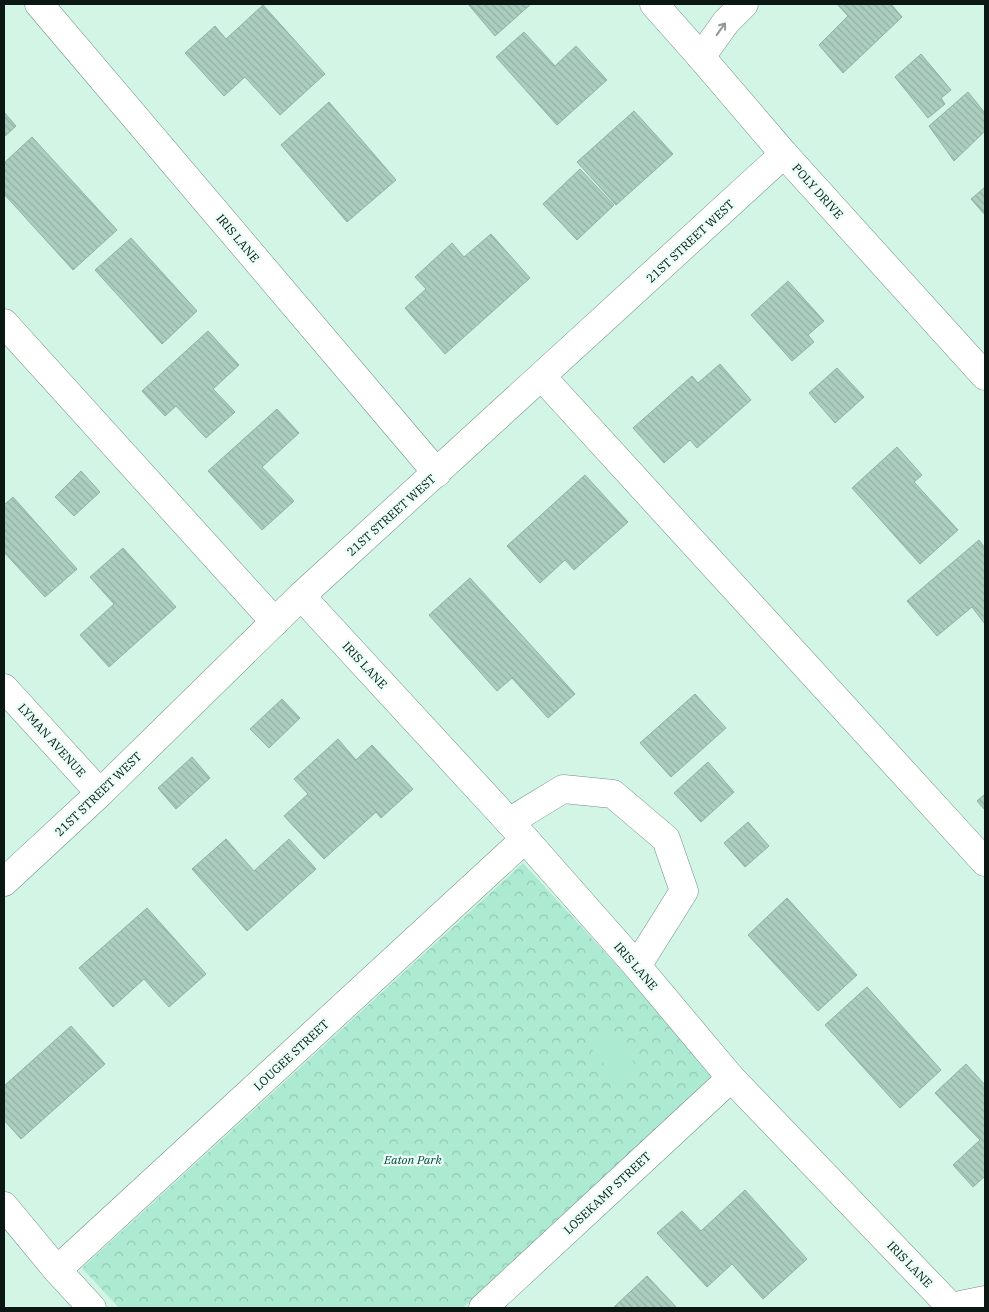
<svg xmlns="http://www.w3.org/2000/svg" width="989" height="1312" viewBox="0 0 989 1312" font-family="'IBM Plex Serif',serif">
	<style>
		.park { fill: url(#park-crowns) }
		.garden { fill: #adead2 }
		.building { fill: url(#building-back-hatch); stroke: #90b1a4 }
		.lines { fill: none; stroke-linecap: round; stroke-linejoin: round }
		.minor-casing { stroke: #709083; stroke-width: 29 }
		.minor { stroke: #fff; stroke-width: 28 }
		.oneway { stroke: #919794 }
		.labels { text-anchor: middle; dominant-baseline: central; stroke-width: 4.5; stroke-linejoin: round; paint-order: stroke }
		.street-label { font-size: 12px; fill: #0a1712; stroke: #e9fef6 }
		.park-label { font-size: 12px; font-style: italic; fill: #084534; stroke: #e9fef6 }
	</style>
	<defs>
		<pattern id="park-crowns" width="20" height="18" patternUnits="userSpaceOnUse" patternTransform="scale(1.25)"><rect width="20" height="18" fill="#adead2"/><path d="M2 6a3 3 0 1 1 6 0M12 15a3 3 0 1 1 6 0" fill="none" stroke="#94c8b3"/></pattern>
		<pattern id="building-back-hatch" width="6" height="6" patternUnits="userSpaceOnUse" patternTransform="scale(1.25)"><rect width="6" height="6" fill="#accec0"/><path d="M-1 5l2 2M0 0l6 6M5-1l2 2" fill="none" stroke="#93b0a4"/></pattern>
	</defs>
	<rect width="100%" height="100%" fill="#d2f5e6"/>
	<!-- park -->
	<polygon class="park" points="523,863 717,1075 463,1308 119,1308 82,1268"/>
	<!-- garden -->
	<polygon class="garden" points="608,1030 639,1069 621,1085 590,1047"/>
	<!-- building -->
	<g class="building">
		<polygon points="468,4 531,4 495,36"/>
		<polygon points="837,4 891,4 902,17 843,73 819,45 848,16"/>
		<polygon points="263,5 325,74 280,115 245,77 224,96 185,53 215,26 226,39"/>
		<polygon points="524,32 555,66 576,46 607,80 557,125 496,57"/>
		<polygon points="921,54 951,90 941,98 945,104 928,118 895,77"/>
		<polygon points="968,92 985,113 985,131 954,161 929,126"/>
		<polygon points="329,102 396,180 347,222 281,145"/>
		<polygon points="634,111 673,154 616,205 577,162"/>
		<polygon points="4,112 16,126 4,137"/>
		<polygon points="32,137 117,230 73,270 4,194 4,163"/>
		<polygon points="580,169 614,205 577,240 543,204"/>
		<polygon points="985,187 985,215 971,199"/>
		<polygon points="491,234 530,278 445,354 405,308 426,289 415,277 452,243 464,257"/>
		<polygon points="131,238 197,311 162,344 95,270"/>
		<polygon points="788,281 824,321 808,335 814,342 792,361 751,315"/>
		<polygon points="208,331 239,365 213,389 235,412 206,438 176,406 165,416 142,391"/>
		<polygon points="720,364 751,400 697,448 690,440 664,463 633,428 692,376 698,383"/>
		<polygon points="837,368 864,397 835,423 809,393"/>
		<polygon points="277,409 299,433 262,467 294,501 262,530 208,471"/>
		<polygon points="897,447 922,475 914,482 958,530 920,564 852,488"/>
		<polygon points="81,471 100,492 74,516 55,497"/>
		<polygon points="585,475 628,522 574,570 565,560 540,583 507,546"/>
		<polygon points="13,497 77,569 45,597 4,552 4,505"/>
		<polygon points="979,540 985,548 985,624 972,607 937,636 907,601"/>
		<polygon points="123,548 176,607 109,667 80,635 114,604 90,577"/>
		<polygon points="470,578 575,694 548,718 512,678 497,691 429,615"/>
		<polygon points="695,694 726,728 671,777 640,743"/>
		<polygon points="282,699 300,718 269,748 250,729"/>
		<polygon points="338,739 356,760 372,745 413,789 381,818 376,812 324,859 284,816 308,794 294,779"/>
		<polygon points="192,757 210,778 176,809 158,788"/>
		<polygon points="708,762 734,792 701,822 674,793"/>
		<polygon points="985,794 985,810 977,801"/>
		<polygon points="748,822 769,846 745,867 724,843"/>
		<polygon points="226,839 254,871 289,839 316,869 247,931 192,869"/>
		<polygon points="787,898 857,975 818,1011 748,935"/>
		<polygon points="147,908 206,974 169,1007 144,979 113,1007 79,968"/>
		<polygon points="867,987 941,1070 900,1108 825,1025"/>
		<polygon points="71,1026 105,1064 21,1139 4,1120 4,1086"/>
		<polygon points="966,1064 985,1085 985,1176 973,1187 953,1165 980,1140 935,1093"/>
		<polygon points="745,1190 807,1259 763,1299 732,1264 707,1287 657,1233 682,1211 701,1231"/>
		<polygon points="647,1276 677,1308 613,1308"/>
	</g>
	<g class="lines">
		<!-- minor casing -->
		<g class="minor-casing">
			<g id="minor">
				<polyline points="39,4 437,473"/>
				<polyline points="654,4 701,57 784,154 985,376"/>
				<polyline points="701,57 726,22 744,4"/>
				<polyline points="4,323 275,622"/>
				<polyline points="542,377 985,862"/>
				<polyline points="301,596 525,839 637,966 731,1078 951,1307 985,1300"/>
				<polyline points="4,688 100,793"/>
				<polyline points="509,822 563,789 613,794 666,839 684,891 637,966"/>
				<polyline points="4,882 100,793 301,596 784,154"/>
				<polyline points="4,1206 57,1270 92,1308"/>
				<polyline points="57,1270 525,839"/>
				<polyline points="483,1308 731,1078"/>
			</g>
		</g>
		<!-- minor -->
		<use href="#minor" class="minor"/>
	</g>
	<!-- one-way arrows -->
	<defs><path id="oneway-shaft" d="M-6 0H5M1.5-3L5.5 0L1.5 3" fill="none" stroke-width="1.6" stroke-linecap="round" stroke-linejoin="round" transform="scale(1.25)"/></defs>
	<use class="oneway" href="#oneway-shaft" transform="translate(721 29) rotate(-54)"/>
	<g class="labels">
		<!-- street labels -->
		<g class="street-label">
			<text transform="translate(818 191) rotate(48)">POLY DRIVE</text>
			<text transform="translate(238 238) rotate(50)">IRIS LANE</text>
			<text transform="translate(690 241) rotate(-43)">21ST STREET WEST</text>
			<text transform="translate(391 515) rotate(-42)">21ST STREET WEST</text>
			<text transform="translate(365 665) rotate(47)">IRIS LANE</text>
			<text transform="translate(52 740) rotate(48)">LYMAN AVENUE</text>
			<text transform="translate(98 794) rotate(-44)">21ST STREET WEST</text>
			<text transform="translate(636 966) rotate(49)">IRIS LANE</text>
			<text transform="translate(291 1055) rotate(-43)">LOUGEE STREET</text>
			<text transform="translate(607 1193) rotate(-43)">LOSEKAMP STREET</text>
			<text transform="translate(910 1264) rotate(46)">IRIS LANE</text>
		</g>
		<!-- park labels -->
		<g class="park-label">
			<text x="413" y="1159">Eaton Park</text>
		</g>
	</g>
	<!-- border -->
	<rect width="989" height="1312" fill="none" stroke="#0a1712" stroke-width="10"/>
</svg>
